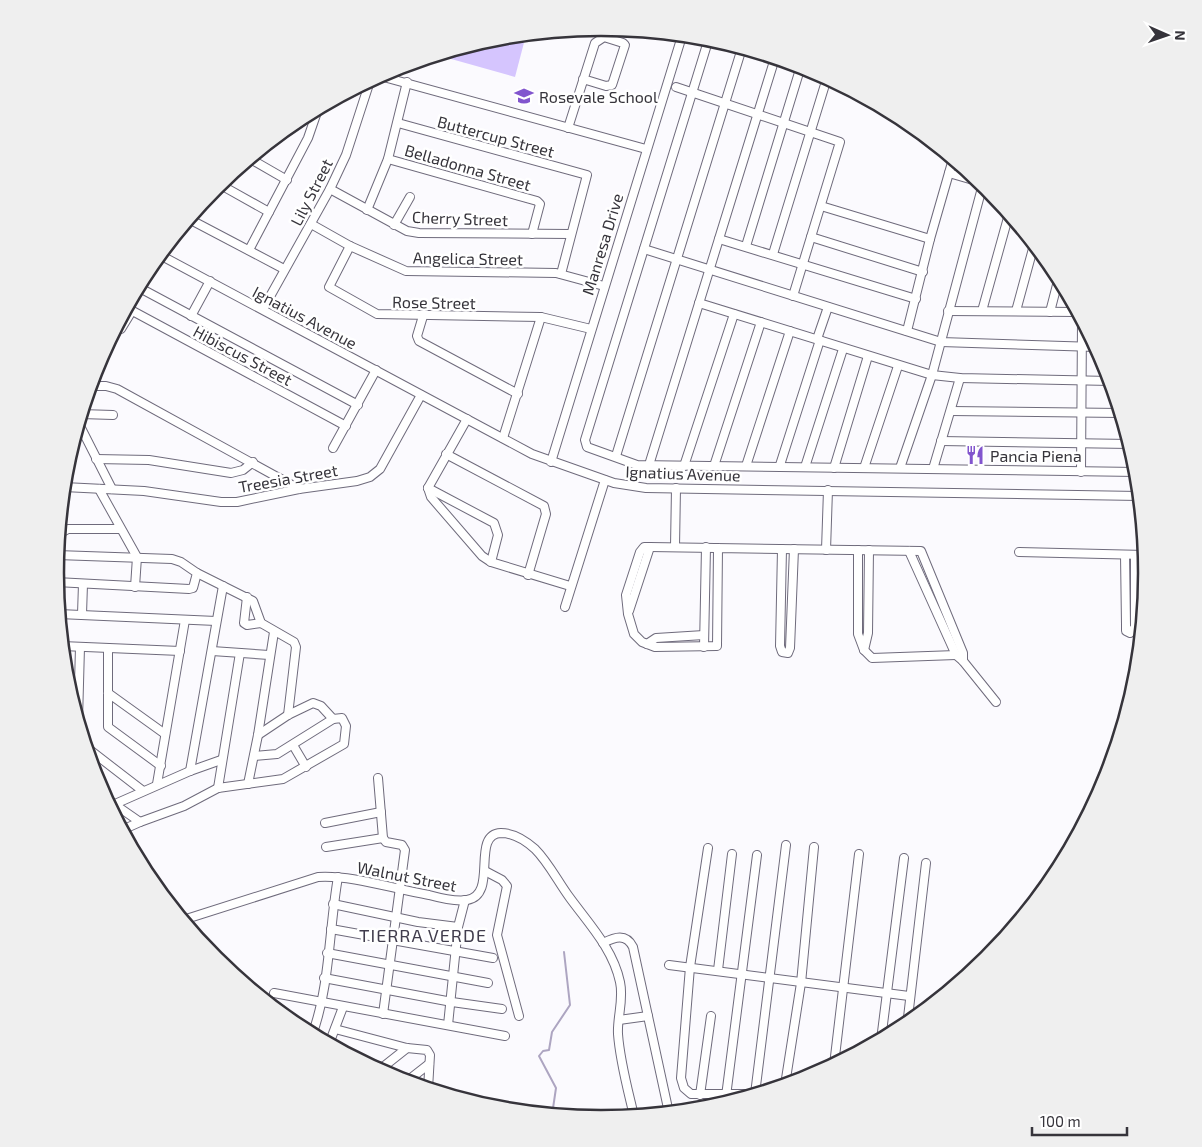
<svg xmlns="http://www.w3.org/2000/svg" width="1202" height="1147" viewBox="0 0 1202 1147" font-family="'Exo 2',sans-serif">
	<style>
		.green { fill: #d5c5fe }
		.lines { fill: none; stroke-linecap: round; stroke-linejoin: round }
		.stream { stroke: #ada5c1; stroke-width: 2 }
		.minor-casing { stroke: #6f6b7c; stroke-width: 10 }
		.minor { stroke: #fff; stroke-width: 8 }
		.labels { text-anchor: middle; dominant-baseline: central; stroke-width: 5; stroke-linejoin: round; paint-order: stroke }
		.poi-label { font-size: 16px; fill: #36343b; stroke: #fff; text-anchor: start }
		.street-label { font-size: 16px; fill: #36343b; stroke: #fff }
		.neighbourhood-label { font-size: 18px; letter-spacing: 1px; fill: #413d4d; stroke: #fff }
		.rim { fill: none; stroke: #36343b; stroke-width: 2.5 }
	</style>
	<rect width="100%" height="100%" fill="#fbfafe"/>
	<!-- green -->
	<polygon class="green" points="526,35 515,77 437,55 495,38"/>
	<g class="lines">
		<!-- stream -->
		<polyline class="stream" points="552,1115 556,1088 539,1056 543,1051 549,1050 552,1032 570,1005 564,952"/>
		<!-- minor casing -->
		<g class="minor-casing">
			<g id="minor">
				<polyline points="709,38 585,440 587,447 637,465 1137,472"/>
				<polyline points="380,76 646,149"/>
				<polyline points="676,87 840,142 793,296"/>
				<polyline points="398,123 587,175 561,274"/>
				<polyline points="568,128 595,43 604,37 623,43 625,45 612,85 606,86 583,79"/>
				<polyline points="259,151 254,161 287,180"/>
				<polyline points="388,159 537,201 540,204 532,234"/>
				<polyline points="949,173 980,182"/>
				<polyline points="219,184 269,212"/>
				<polyline points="330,189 407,231 419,233 570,234"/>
				<polyline points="821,206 930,239"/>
				<polyline points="367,210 388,159 407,82"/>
				<polyline points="189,219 284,269"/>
				<polyline points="311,224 350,246 406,271 556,273 604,286"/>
				<polyline points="394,225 410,197"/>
				<polyline points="811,237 923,272"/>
				<polyline points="719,239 916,299"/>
				<polyline points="350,246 329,287 377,314 541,317 591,329"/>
				<polyline points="746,246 801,66"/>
				<polyline points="644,249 941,342 1096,347"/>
				<polyline points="249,250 308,138 318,109"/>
				<polyline points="773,254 827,78"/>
				<polyline points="160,255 532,454 614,483 646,488 1139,496"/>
				<polyline points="138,287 358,405"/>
				<polyline points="699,303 932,375 960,378 1110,381"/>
				<polyline points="127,308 346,426"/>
				<polyline points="263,309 330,189 346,155 370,81"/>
				<polyline points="948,311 1077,312"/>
				<polyline points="982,311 1009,214"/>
				<polyline points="1016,311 1034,245"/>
				<polyline points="1050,312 1059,277"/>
				<polyline points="191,316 210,281"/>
				<polyline points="423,316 417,336 419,341 518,394"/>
				<polyline points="121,329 132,311"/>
				<polyline points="907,331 930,239 953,159"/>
				<polyline points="817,339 828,307"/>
				<polyline points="90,386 106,386 117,389 299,489"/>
				<polyline points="951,411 1120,413"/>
				<polyline points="81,414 113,415"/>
				<polyline points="79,424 112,489"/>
				<polyline points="503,438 541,317"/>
				<polyline points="941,441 1130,444"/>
				<polyline points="333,448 376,370"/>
				<polyline points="446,454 544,506 546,514 528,575"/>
				<polyline points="616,456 742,48"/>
				<polyline points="96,459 149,460 231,473 243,470 253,462"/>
				<polyline points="551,462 682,36"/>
				<polyline points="649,465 775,58"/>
				<polyline points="780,465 820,340"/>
				<polyline points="684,466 734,314"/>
				<polyline points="714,466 761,322"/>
				<polyline points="746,466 790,331"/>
				<polyline points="805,467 843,349"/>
				<polyline points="834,468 868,356"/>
				<polyline points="864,468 898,366"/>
				<polyline points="900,468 932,375 983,184"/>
				<polyline points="933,469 960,378"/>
				<polyline points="1081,472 1082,321"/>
				<polyline points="64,487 144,491 221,502 237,502 299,489 357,481 370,477 380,469 421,395"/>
				<polyline points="428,488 431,497 482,556 491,562 570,586"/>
				<polyline points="428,488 494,523 498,535 491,562"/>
				<polyline points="428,488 467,419"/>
				<polyline points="99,489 137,557 135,587"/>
				<polyline points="59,534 68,529 120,529"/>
				<polyline points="675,547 676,488"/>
				<polyline points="718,548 717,646 655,647 642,642 634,634 628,614 626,595 640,552 644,547 650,547 921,551 963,653 963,661"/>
				<polyline points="782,549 780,646 782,652 788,653 790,648 794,549"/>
				<polyline points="826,550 828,490"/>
				<polyline points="858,550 858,634 864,650 872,658 956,655"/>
				<polyline points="909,551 956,655 963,661 996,702"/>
				<polyline points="1019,552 1145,555"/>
				<polyline points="1125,555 1126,625 1126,631 1130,633 1135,627 1135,555"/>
				<polyline points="197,573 253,601 261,623 294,642 296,647 288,715"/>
				<polyline points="56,582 189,589 193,588 197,573 181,562 172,559 57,555"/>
				<polyline points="247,597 244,623 247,625 261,623"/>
				<polyline points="565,607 605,480"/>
				<polyline points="629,611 650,547"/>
				<polyline points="59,614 216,621"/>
				<polyline points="82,614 83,584"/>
				<polyline points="647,644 656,638 704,635"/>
				<polyline points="62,646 180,651"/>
				<polyline points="704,647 706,547"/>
				<polyline points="108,648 108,727 161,766"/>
				<polyline points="864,650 868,633 869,550"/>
				<polyline points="212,651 269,655"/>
				<polyline points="108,693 165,734"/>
				<polyline points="78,720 80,647"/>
				<polyline points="293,745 306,767"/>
				<polyline points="86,747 143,791"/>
				<polyline points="254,756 277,754 333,719"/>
				<polyline points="190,771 223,586"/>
				<polyline points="378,778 383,838 386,842 402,845 405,850 383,1014"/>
				<polyline points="157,784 185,620"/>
				<polyline points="248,784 258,735 274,632"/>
				<polyline points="218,788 240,653"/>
				<polyline points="104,797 140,822 122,830"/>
				<polyline points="115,804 190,771 221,760"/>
				<polyline points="140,822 184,806 218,788 283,779 344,744 346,726 342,718 333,719 321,706 313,703 288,715 258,735"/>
				<polyline points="325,823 381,812"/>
				<polyline points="326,847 383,838"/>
				<polyline points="708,848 690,967 681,1078 684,1088 691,1094 757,1094"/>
				<polyline points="485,871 502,880 507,886 497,935 519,1016"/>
				<polyline points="333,904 418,922 458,927"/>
				<path d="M183,920L318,877C355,875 392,889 429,895C440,898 455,902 467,900C499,895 470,834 501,833C513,833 526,841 535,849C549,863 558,882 570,898C589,924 613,949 620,982C624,1000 617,1017 618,1034C620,1062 628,1090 634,1116"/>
				<polyline points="331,929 493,958"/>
				<path d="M603,943C615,937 626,933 633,947L669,1113"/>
				<polyline points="327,953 488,983"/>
				<polyline points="669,965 909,996"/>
				<polyline points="718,970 732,854"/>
				<polyline points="324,978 452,1002 502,1009"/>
				<polyline points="274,993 505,1036"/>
				<polyline points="619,1020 648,1016"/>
				<polyline points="448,1025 458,927 465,900"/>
				<polyline points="907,1026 926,863"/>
				<polyline points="335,1029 407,1048 427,1050 430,1055 428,1089"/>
				<path d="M312,1035C330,987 329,928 338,877"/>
				<polyline points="881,1040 904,858"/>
				<polyline points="329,1044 343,1007"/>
				<polyline points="364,1063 382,1067"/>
				<polyline points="834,1065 859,854"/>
				<polyline points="378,1071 407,1048"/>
				<polyline points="406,1082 429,1064"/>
				<polyline points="785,1085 801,983 814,847"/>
				<polyline points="755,1094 786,845"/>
				<polyline points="700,1095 711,1016"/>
				<polyline points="725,1104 757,855"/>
			</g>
		</g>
		<!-- minor -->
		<use href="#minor" class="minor"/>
	</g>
	<!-- icons -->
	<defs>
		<g id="school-bare" transform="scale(1.5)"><path d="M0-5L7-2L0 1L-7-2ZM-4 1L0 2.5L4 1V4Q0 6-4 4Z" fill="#8255ce" stroke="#fff" stroke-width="2.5" paint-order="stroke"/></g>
		<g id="restaurant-bare" transform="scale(1.5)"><path d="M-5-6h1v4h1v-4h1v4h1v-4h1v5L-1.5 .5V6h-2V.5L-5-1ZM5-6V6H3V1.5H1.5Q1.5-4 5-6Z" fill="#8255ce" stroke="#fff" stroke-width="2.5" paint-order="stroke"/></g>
	</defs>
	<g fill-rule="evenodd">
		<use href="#school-bare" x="524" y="96"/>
		<use href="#restaurant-bare" x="975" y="455"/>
	</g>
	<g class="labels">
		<!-- poi labels -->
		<g class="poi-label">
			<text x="539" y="96">Rosevale School</text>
			<text x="990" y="455">Pancia Piena</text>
		</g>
		<!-- street labels -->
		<g class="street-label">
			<text transform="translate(496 136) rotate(15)">Buttercup Street</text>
			<text transform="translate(468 167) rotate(16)">Belladonna Street</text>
			<text transform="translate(311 192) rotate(-63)">Lily Street</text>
			<text transform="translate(460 218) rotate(2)">Cherry Street</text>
			<text transform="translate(602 244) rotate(-73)">Manresa Drive</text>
			<text transform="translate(468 258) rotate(1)">Angelica Street</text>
			<text transform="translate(434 302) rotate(1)">Rose Street</text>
			<text transform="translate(305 317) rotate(28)">Ignatius Avenue</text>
			<text transform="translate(243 355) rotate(28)">Hibiscus Street</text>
			<text transform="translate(683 473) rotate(2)">Ignatius Avenue</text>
			<text transform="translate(288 478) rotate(-10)">Treesia Street</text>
			<text transform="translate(407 876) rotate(11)">Walnut Street</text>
		</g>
		<!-- neighbourhood labels -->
		<g class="neighbourhood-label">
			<text x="423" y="935">TIERRA VERDE</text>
		</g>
	</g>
	<!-- crop -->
	<path d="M0 0H1202V1147H0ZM64 573a537 537 0 1 1 1074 0a537 537 0 1 1-1074 0Z" fill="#efefef" fill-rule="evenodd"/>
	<path class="rim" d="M64 573a537 537 0 1 1 1074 0a537 537 0 1 1-1074 0Z"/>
	<!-- north arrow -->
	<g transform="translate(1167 35) rotate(92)" stroke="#ffffff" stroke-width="4" paint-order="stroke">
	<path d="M0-4L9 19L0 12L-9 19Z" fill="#36343b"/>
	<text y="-8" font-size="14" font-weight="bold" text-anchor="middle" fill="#36343b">N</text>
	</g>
	<!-- scale -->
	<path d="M1032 1127v8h95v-8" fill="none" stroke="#36343b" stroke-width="2.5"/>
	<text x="1040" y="1127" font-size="15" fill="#36343b" stroke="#ffffff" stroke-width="4" paint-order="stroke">100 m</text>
</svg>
